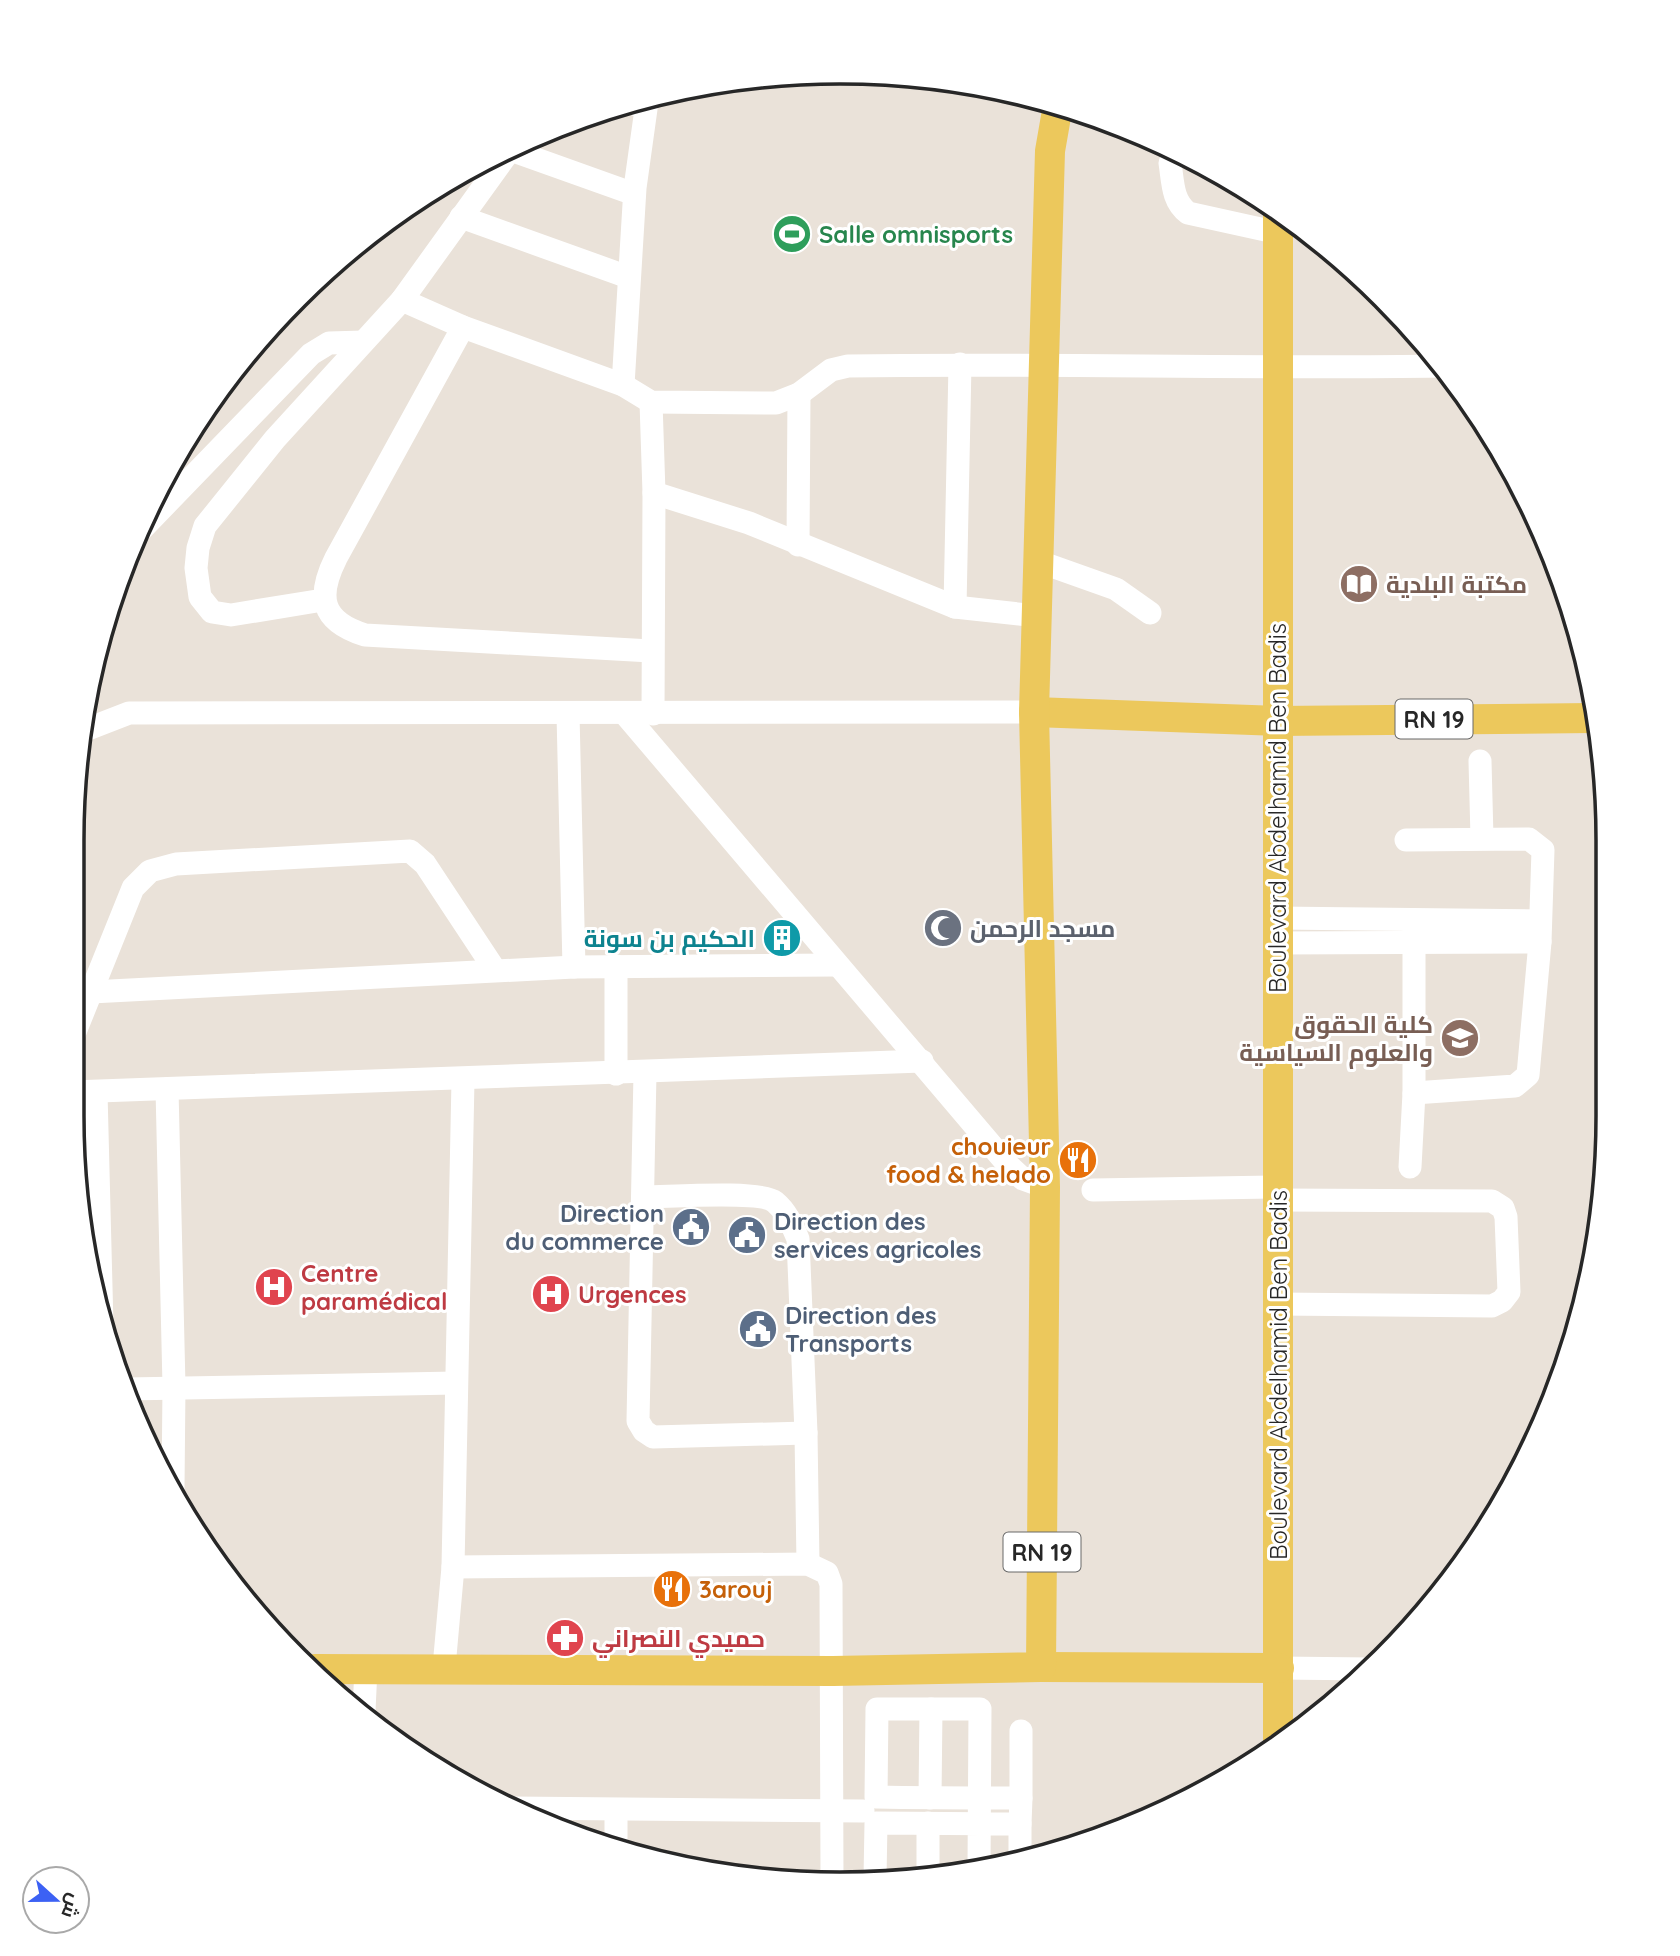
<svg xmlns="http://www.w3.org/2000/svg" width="1680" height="1956" viewBox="0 0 1680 1956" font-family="Quicksand,Cairo,sans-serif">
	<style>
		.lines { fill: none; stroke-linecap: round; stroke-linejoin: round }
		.minor { stroke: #fff; stroke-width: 23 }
		.major { stroke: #ecc85c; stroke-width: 30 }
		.labels { text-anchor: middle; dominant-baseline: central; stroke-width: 6; stroke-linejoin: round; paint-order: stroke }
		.shield { fill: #fff; stroke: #686868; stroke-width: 2 }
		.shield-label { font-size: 23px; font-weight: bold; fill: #272727 }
		.leisure-label { font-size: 24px; font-weight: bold; fill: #27864d; stroke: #fff; text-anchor: start }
		.education-label { font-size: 24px; font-weight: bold; fill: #785e54; stroke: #fff; text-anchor: start }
		.street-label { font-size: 24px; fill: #272727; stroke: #fff }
		.worship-label { font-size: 24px; font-weight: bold; fill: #5b616d; stroke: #fff; text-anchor: start }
		.culture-label { font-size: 24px; font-weight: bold; fill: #0d838f; stroke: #fff; text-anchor: end }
		.food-label { font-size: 24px; font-weight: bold; fill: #c56008; stroke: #fff; text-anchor: end }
		.service-label { font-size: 24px; font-weight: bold; fill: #4e5e75; stroke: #fff; text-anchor: start }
		.health-label { font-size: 24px; font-weight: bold; fill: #be3a42; stroke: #fff; text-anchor: start }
		.rim { fill: none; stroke: #272727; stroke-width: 3.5 }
	</style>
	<rect width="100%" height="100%" fill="#eae2d9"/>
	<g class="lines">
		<!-- minor -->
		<g class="minor">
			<path d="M510,150L402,300L463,327L623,385L651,402L776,403L799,394L831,370L848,366C1046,363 1243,369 1441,366"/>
			<polyline points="511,150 634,194"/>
			<path d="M1170,163C1173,182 1172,201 1188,213L1279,233"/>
			<polyline points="461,217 628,277"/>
			<path d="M463,327L336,558C317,596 320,621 365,635L651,651"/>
			<polyline points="623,385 635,188 646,109 632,103"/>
			<polyline points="651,402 654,493 653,714"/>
			<polyline points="654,493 749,523 955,607 1037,616"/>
			<polyline points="140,531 311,354 329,343 363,342"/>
			<polyline points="798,545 799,394"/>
			<polyline points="1040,562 1116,589 1150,613"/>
			<polyline points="323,600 231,615 212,612 200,597 196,568 198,548 205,526 275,439 402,300"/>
			<polyline points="955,607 960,364"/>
			<polyline points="568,714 574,967"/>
			<polyline points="625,714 1009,1166 1023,1179 1045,1187"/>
			<polyline points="80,732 129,713 1034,712"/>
			<polyline points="1480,761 1482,838"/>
			<polyline points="1406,840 1529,839 1543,850 1540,942 1528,1075 1515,1086 1414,1093"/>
			<polyline points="1277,918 1540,921"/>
			<polyline points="1277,943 1540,942"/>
			<polyline points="616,966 616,1074"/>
			<polyline points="91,992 574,967 837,965"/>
			<polyline points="73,1037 133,888 150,871 176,864 410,851 425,864 495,970"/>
			<polyline points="645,1073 638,1421 644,1431 653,1437 806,1433"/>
			<polyline points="167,1089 174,1386 173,1488"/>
			<polyline points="72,1092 922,1061"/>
			<polyline points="96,1092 102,1326"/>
			<polyline points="1410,1167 1414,1093 1414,929"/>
			<polyline points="1093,1190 1278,1187"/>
			<path d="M645,1197C669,1197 760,1190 775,1202C787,1212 792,1225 798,1239L806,1433L808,1564"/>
			<polyline points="1278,1200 1492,1201 1503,1208 1506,1217 1509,1292 1502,1301 1492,1306 1278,1304"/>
			<polyline points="126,1389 456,1383"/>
			<polyline points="453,1567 808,1564 827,1573 831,1584 832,1878"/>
			<polyline points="444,1667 453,1567 463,1080"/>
			<polyline points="1279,1668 1371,1669"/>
			<polyline points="364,1711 366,1668"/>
			<polyline points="930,1798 931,1709"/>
			<polyline points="1021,1798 1021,1731"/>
			<polyline points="512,1808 863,1811"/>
			<polyline points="616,1810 616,1845"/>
			<polyline points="1020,1859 1020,1824"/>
			<path d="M875,1878L876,1823L1020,1824L1021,1798C972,1798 924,1798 876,1797L877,1709H980C980,1762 979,1815 979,1869"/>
			<polyline points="928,1878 928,1823"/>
		</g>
		<!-- major -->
		<g class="major">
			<polyline points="1278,212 1278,1740"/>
			<polyline points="1034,712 1277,721 1592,718"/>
			<polyline points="1041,1667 1279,1668"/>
			<polyline points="315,1669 833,1671 1041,1667 1045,1187 1034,712 1050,151 1058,105"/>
		</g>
	</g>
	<!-- icons -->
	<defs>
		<g id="stadium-disc" transform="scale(2.0125)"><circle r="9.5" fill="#2e9e5b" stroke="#fff"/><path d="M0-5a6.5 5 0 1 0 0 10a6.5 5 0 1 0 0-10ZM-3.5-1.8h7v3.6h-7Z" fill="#fff"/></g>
		<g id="library-disc" transform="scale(2.0125)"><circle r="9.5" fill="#8d6e63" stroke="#fff"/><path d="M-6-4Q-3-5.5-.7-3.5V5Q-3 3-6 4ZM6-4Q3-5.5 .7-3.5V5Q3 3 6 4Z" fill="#fff"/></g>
		<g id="mosque-disc" transform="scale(2.0125)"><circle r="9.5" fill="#6b7280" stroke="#fff"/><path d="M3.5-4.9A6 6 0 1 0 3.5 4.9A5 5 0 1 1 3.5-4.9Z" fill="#fff"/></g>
		<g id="building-disc" transform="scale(2.0125)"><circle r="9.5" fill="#0f9aa8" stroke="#fff"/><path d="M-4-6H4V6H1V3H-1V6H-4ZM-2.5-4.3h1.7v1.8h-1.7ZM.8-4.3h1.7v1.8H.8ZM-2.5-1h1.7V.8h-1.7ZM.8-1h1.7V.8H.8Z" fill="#fff"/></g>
		<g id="university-disc" transform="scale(2.0125)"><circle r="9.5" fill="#8d6e63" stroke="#fff"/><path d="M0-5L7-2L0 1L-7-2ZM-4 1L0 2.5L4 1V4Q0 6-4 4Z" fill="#fff"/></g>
		<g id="restaurant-disc" transform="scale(2.0125)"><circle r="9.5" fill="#e8710a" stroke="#fff"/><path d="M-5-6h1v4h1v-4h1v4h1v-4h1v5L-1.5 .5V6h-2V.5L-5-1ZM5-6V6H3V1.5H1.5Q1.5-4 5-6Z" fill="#fff"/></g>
		<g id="civic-disc" transform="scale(2.0125)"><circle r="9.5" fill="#5c6f8a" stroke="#fff"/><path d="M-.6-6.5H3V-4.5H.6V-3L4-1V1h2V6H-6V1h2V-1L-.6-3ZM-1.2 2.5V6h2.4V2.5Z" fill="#fff"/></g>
		<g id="hospital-disc" transform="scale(2.0125)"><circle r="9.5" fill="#e0444e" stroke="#fff"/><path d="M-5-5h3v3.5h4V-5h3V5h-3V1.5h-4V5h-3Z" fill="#fff"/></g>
		<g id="pharmacy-disc" transform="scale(2.0125)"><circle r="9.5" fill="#e0444e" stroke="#fff"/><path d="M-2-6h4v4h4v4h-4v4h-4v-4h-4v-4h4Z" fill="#fff"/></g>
	</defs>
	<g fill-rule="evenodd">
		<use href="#stadium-disc" x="792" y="234"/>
		<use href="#library-disc" x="1359" y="584"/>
		<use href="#mosque-disc" x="943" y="928"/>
		<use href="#building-disc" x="782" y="938"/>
		<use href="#university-disc" x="1460" y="1038"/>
		<use href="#restaurant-disc" x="1078" y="1160"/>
		<use href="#civic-disc" x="691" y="1227"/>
		<use href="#civic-disc" x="747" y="1235"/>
		<use href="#hospital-disc" x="274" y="1287"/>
		<use href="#hospital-disc" x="551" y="1294"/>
		<use href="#civic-disc" x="758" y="1329"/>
		<use href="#restaurant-disc" x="672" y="1589"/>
		<use href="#pharmacy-disc" x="565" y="1638"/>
	</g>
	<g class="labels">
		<!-- shield labels -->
		<g class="shield">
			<rect x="1395.5" y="699.5" width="77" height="39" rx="5"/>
			<rect x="1003.5" y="1532.5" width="77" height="39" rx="5"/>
		</g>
		<g class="shield-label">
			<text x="1434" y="719">RN 19</text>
			<text x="1042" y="1552">RN 19</text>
		</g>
		<!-- leisure labels -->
		<g class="leisure-label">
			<text x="819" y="234">Salle omnisports</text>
		</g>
		<!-- education labels -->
		<g class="education-label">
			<text x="1386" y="584">مكتبة البلدية</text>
			<text x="1433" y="1024" text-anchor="end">كلية الحقوق<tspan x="1433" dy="28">والعلوم السياسية</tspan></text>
		</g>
		<!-- street labels -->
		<g class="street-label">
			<text transform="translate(1277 808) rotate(-90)">Boulevard Abdelhamid Ben Badis</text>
			<text transform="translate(1278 1375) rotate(-90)">Boulevard Abdelhamid Ben Badis</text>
		</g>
		<!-- worship labels -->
		<g class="worship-label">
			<text x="970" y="928">مسجد الرحمن</text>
		</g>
		<!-- culture labels -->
		<g class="culture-label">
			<text x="755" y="938">الحكيم بن سونة</text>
		</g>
		<!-- food labels -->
		<g class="food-label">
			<text x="1051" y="1146">chouieur<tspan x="1051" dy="28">food &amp; helado</tspan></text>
			<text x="699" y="1589" text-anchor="start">3arouj</text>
		</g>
		<!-- service labels -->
		<g class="service-label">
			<text x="664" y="1213" text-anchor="end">Direction<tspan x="664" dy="28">du commerce</tspan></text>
			<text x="774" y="1221">Direction des<tspan x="774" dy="28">services agricoles</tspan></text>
			<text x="785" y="1315">Direction des<tspan x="785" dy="28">Transports</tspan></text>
		</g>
		<!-- health labels -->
		<g class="health-label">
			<text x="301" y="1273">Centre<tspan x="301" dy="28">paramédical</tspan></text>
			<text x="578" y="1294">Urgences</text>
			<text x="592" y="1638">حميدي النصراني</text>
		</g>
	</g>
	<!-- crop -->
	<path d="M0 0H1680V1956H0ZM840 84H840A756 756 0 0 1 1596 840V1116A756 756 0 0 1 840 1872H840A756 756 0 0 1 84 1116V840A756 756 0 0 1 840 84Z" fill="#fff" fill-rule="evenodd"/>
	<path class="rim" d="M840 84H840A756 756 0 0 1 1596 840V1116A756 756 0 0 1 840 1872H840A756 756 0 0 1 84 1116V840A756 756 0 0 1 840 84Z"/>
	<!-- north arrow -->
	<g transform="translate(56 1900) rotate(111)"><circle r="33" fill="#ffffff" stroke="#a9a9a9" stroke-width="2"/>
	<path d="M0-5L12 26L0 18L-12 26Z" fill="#3c61f4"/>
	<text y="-10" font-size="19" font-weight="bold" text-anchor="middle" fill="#272727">ش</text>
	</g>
</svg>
